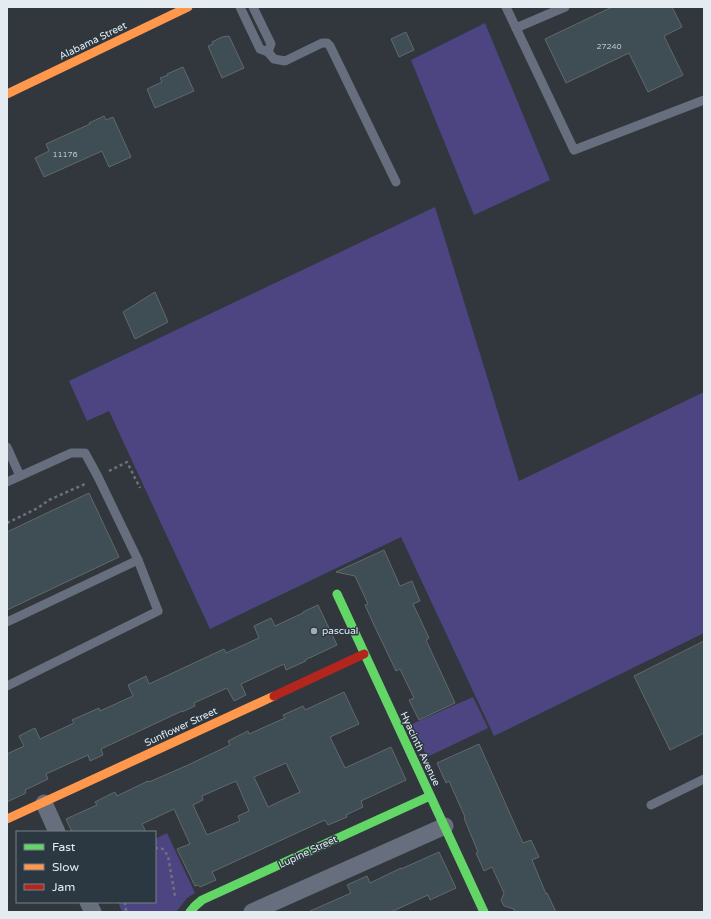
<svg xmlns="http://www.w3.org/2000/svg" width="711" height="919" viewBox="0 0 711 919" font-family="'Varela Round',sans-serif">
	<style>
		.green { fill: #4c4582 }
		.building { fill: #3e4e54; stroke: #62696c; fill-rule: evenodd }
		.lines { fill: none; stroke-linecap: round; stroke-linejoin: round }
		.path { stroke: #6c727d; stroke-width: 2.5; stroke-dasharray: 3 3; stroke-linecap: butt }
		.lane { stroke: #676e7d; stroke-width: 9 }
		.street { stroke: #676e7d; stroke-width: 17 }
		.fast { stroke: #63d668; stroke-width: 9 }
		.slow { stroke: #ff974d; stroke-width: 9 }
		.jam { stroke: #b3261e; stroke-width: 9 }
		.poi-dot { fill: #a5adb2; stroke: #2c3841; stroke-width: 1.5 }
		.labels { text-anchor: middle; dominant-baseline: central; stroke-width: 3; stroke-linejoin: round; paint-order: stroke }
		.number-label { font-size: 8px; fill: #bac4ca }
		.street-label { font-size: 10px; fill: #e4ecf1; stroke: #2c3841 }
		.poi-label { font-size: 10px; fill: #e4ecf1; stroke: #2c3841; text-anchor: start }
	</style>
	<rect width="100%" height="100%" fill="#31373c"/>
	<!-- green -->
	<g class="green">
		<polygon points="485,23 550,180 474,215 411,60"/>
		<polygon points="435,207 519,481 704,392 704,633 494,736 401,537 210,629 109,411 87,421 69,381"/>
		<polygon points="473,697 488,728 427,757 412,724"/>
		<polygon points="167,833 195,893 187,898 176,912 122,912 118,902 155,902 155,839"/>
	</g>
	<!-- building -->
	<g class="building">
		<polygon points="612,7 672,7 682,27 664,36 683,75 648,92 629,53 566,83 545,39"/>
		<polygon points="406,32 414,50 399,57 391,39"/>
		<polygon points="229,36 244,68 222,78 208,46 213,44 212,42 222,37"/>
		<polygon points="183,67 194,91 155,108 147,89 162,82 160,78 168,75 167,74"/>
		<polygon points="104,116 106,120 113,117 131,157 109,167 102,151 44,177 35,158 49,151 46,144 90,124 89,123"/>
		<polygon points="155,292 168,322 135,339 123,312"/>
		<polygon points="89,493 119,557 7,610 7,532"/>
		<polygon points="384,550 400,586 412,581 420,601 413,604 429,638 426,640 455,703 419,720 409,700 414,698 400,669 396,671 374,625 365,605 368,604 355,576 336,572"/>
		<polygon points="318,605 337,645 305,660 306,661 286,670 284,664 241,684 246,695 234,701 227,688 194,703 195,706 182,712 182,711 101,749 103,755 90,761 88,755 46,774 48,779 25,790 26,793 7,802 7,754 24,746 19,736 35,728 40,739 74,723 72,720 99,708 100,711 133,696 128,685 146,676 149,684 224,649 226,653 259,638 254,626 271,618 275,626 303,613 303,612"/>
		<polygon points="704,641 704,733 670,750 634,676"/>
		<path d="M344,692L359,724L330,737L345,768L391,747L406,780L361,801L363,807L346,815L347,817L328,825L325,820L212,872L216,880L200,887L198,885L195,886L177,849L190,844L174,809L142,824L146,832H72L66,819L97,805L95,802L115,792L117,796L148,781L149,782L188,765L230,745L228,741L248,731L249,734L285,718L283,715L303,706L305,710ZM286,763L300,792L268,807L254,777ZM236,781L249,811L238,816L240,821L207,835L193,805L203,800L202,796Z"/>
		<polygon points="479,744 523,843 531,840 539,857 532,860 546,894 547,893 556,912 515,912 514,909 504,906 501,900 504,893 492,867 484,871 476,853 478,852 464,818 465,817 449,781 446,783 437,763"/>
		<polygon points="439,852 456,888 430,900 428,895 391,912 308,912 351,893 347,885 367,876 370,883 401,868 401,869"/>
	</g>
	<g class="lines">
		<!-- path -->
		<g class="path">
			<polyline points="109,471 127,462 140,488"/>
			<polyline points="7,523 38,508 49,500 87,483"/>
			<polyline points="155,848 163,849 168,856 175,896"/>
			<polyline points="125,902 125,907 127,912"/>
		</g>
		<!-- lane -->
		<g class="lane">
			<polyline points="240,7 260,49 268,52 271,44 253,7"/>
			<polyline points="506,7 574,150 704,100"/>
			<polyline points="516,28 565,7"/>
			<polyline points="268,52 274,59 285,61 322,43 327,43 330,46 396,182"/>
			<polyline points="7,447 20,476"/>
			<polyline points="7,482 71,453 85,453 98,477 138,560 158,611 7,686"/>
			<polyline points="7,622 138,560"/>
			<polyline points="651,805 704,779"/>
		</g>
		<!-- street -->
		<g class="street">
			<polyline points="44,803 57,832"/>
			<polyline points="88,902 93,912"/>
			<polyline points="252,912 445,826"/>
		</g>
		<!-- fast -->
		<g class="fast">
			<polyline points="337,594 484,912"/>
			<polyline points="190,912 195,906 202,900 430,796"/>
		</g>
		<!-- slow -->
		<g class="slow">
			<polyline points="7,94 188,7"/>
			<polyline points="7,819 274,696"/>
		</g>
		<!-- jam -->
		<polyline class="jam" points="274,696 364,654"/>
	</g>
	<!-- markers -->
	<circle class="poi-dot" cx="314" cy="631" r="4"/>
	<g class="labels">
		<!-- number labels -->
		<g class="number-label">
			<text x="609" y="46">27240</text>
			<text x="65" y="154">11176</text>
		</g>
		<!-- street labels -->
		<g class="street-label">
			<text transform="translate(93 41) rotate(-26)">Alabama Street</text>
			<text transform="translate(181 727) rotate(-25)">Sunflower Street</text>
			<text transform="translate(420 749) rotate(65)">Hyacinth Avenue</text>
			<text transform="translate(308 852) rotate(-25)">Lupine Street</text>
		</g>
		<!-- poi labels -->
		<g class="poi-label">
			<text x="322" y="631">pascual</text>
		</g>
	</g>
	<!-- border -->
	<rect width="711" height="919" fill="none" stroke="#e4ecf1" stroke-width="16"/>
	<!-- legend -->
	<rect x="16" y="831" width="140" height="72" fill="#2c3841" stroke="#768087"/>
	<rect x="24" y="844" width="20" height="6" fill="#63d668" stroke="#768087"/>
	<text x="52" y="851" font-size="12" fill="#e4ecf1">Fast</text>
	<rect x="24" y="864" width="20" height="6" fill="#ff974d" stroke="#768087"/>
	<text x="52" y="871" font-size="12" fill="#e4ecf1">Slow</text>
	<rect x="24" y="884" width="20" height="6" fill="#b3261e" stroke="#768087"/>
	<text x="52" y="891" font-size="12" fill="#e4ecf1">Jam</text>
</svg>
